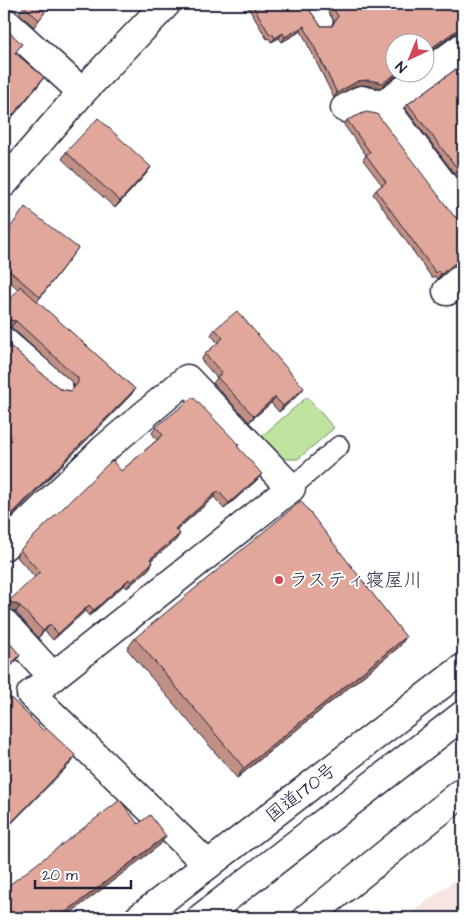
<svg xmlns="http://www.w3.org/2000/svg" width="467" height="922" viewBox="0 0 467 922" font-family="'Architects Daughter','Klee One',sans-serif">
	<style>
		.built { fill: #f6e5e1 }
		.green { fill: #bee49f; stroke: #70836d }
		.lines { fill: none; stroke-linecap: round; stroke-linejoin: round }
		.service-casing { stroke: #22223b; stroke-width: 22 }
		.minor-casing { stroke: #22223b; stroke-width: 31 }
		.trunk-casing { stroke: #22223b; stroke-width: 31 }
		.service { stroke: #fff; stroke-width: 19 }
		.minor { stroke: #fff; stroke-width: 28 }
		.trunk { stroke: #fff; stroke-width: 28 }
		.wall { fill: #c19084; stroke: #22223b }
		.shaded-wall { fill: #9d756c; stroke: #22223b }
		.building { fill: #e0a79a; stroke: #22223b }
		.poi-dot { fill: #d1495b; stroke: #fff; stroke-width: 2 }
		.labels { text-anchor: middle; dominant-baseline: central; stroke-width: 4; stroke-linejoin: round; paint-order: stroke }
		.poi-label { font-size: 19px; fill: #22223b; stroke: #fff; text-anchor: start }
		.street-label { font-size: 19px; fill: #22223b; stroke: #fff }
	</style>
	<rect width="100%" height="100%" fill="#fff"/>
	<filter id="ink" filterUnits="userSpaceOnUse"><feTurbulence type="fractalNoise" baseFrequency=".02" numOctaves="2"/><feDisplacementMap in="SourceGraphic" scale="10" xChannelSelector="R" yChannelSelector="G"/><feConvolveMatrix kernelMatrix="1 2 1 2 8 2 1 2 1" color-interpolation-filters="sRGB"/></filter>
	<g filter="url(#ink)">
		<!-- built -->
		<polygon class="built" points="463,874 463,918 404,918"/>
		<!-- green -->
		<polygon class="green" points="307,397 334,428 298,459 283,459 262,436"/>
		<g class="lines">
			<!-- service casing -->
			<g class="service-casing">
				<g id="service">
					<polyline points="312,4 323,21"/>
					<polyline points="4,336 63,387"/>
					<polyline points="291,488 339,446"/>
				</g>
			</g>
			<!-- minor casing -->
			<g class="minor-casing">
				<g id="minor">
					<polyline points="4,21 82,92"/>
					<polyline points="463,47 383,105 463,211"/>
					<polyline points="345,108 361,100 383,105"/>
					<polyline points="4,183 82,92 166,4"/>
					<polyline points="447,291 463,277"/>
					<polyline points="4,546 104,449 187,379 291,488 31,694 208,865"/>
					<polyline points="4,623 53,677"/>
				</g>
			</g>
			<!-- trunk casing -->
			<g class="trunk-casing">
				<g id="trunk">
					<polyline points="139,918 463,668"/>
					<polyline points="201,918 463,715"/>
					<polyline points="307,918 463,792"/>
				</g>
			</g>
			<!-- service -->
			<use href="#service" class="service"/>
			<!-- minor -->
			<use href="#minor" class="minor"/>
			<!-- trunk -->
			<use href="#trunk" class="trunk"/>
		</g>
		<!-- wall -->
		<g class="wall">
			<polygon points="26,4 39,4 38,6 45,12 34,27 19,13"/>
			<polygon points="246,4 306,4 306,5 321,26 331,26 334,21 323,4 463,4 462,31 454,34 380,88 364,85 355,86 334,98 301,31 282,42 279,38 271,42 269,38 267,39"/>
			<polygon points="463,64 463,185 405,108 408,104"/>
			<polygon points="347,120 454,216 461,221 463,221 463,262 460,262 437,279 435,276 432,278 373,194 376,190 382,185 363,160 366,155 344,125"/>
			<polygon points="66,152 151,167 146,174 115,208 62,159"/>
			<polygon points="4,236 78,248 37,302 135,389 130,396 4,524 4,341 60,389 71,391 74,388 74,384 11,327 4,326 4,301 7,304 18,289 4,277"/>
			<polygon points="463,295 463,312 456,303"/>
			<polygon points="215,329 304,388 299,394 279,412 271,403 249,422 213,383 217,378 201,360 205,354 218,343 211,335"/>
			<polygon points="156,427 238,447 257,480 224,509 214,497 177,530 180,534 175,541 151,560 153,562 149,569 127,588 124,585 89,616 85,611 53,640 45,631 38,638 16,612 5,608 35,577 16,556 20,550 121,471 157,440 152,433"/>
			<polygon points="406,637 399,647 237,778 127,649 135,638"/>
		</g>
		<!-- shaded-wall -->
		<g class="shaded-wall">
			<polygon points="304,26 301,31 282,42 285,37"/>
			<polygon points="463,27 463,32 454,34 424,56 424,53 457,30"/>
			<polygon points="283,33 279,38 271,42 275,38"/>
			<polygon points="398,72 401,72 380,88 364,85 355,86 334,98 337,93 358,81"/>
			<polygon points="44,77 38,86 4,127 4,126"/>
			<polygon points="151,167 146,174 115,208 120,201"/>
			<polygon points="463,257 463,262 460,262 437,279 441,274"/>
			<polygon points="5,319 16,321 11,327 4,326 4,320"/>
			<polygon points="304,388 299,394 279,412 283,406"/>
			<polygon points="135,389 130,396 4,524 4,522"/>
			<polygon points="275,397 271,403 249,422 254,416"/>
			<polygon points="262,474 257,480 224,509 229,503"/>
			<polygon points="218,491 214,497 171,535 175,529"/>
			<polygon points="180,534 175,541 145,565 150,559"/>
			<polygon points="153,562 149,569 127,588 131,582"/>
			<polygon points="129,579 124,585 89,616 94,610"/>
			<polygon points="9,601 20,606 16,612 5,608"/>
			<polygon points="89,605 85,611 53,640 58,634"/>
			<polygon points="50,624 45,631 38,638 43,631"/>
			<polygon points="406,637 399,647 237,778 244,768"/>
			<polygon points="20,655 17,660 5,673 8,667"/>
			<polygon points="76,756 72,762 4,831 4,830"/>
			<polygon points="166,836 160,845 64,918 58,918"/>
		</g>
		<!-- building -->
		<g class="building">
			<polygon points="26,4 35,4 45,12 39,20 24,6"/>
			<polygon points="252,4 306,4 306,5 321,26 332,26 338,16 330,4 463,4 463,27 457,30 424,53 424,42 394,42 394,72 398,72 383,83 368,80 358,81 337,93 304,26 285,37 283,33 275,38 272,33 270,35"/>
			<polygon points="5,28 22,44 15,53 44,77 4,126 4,30"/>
			<polygon points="463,64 463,176 408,104"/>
			<polygon points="366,112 377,114 454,216 461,221 463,221 463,257 441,274 438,271 436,273 376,190 386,182 366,155 370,152 347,120"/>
			<polygon points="98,118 151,167 120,201 66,152"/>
			<polygon points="25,207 78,248 40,297 4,266 4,236"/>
			<polygon points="20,286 135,389 4,522 4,341 60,389 71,391 78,383 78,378 16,321 5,319 4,320 4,301 7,304"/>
			<polygon points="463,295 463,303 460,299"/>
			<polygon points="237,311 304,388 283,406 275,397 254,416 217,377 222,373 205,354 223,338 215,329"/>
			<polygon points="193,397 239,445 237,446 262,474 229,503 218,491 175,529 180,534 150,559 153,562 131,582 129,579 94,610 89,605 58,634 50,624 43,631 20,606 9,601 40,572 20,550 112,460 121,471 163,435 156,427"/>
			<polygon points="301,501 406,637 244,768 135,638"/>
			<polygon points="4,636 20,655 8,667 11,670 4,677"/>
			<polygon points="4,691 44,731 46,728 76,756 4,830"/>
			<polygon points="120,800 138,824 150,815 166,836 58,918 4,918 4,889"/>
		</g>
	</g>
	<!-- markers -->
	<circle class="poi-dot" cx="279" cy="580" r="5"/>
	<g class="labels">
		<!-- poi labels -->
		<g class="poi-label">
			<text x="289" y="580">ラスティ寝屋川</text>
		</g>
		<!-- street labels -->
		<g class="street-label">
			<text transform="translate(301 793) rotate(-38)">国道170号</text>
		</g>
	</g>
	<!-- margin -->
	<rect width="467" height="922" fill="none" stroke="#fff" stroke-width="20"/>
	<rect x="10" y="10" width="447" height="902" fill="none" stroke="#22223b" stroke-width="2" filter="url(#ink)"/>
	<!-- north arrow -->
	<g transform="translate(410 58) rotate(224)"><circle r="24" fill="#ffffff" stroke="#a7a7b1"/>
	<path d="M0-4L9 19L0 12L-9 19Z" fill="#d1495b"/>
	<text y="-8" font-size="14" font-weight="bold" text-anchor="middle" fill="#22223b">N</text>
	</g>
	<!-- scale -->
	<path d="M35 880v8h96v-8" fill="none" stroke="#22223b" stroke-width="2.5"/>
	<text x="42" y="880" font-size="15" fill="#22223b" stroke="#ffffff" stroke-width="4" paint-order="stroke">20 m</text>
</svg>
